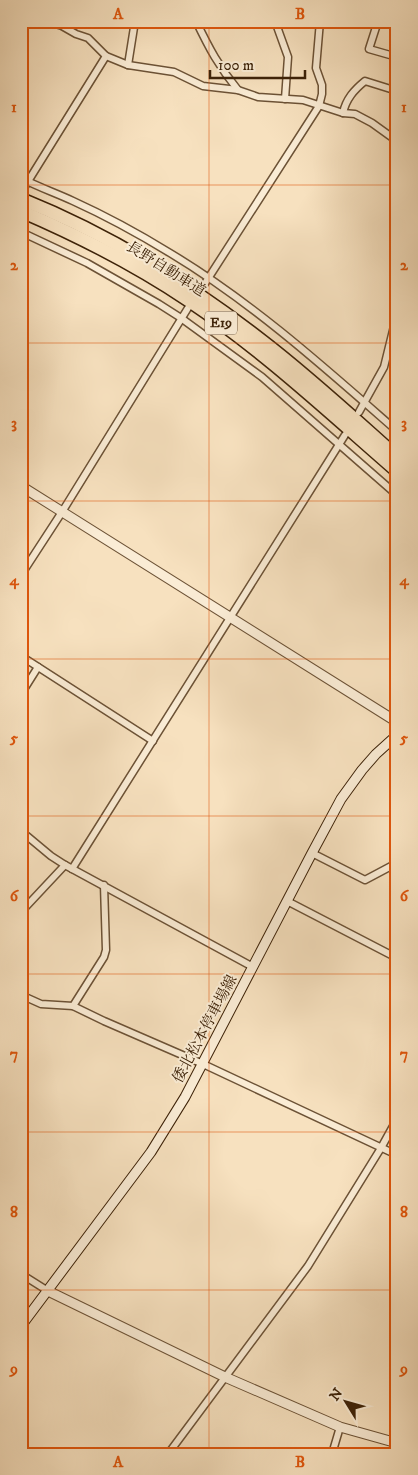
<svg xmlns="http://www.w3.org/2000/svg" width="418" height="1475" viewBox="0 0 418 1475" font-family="'IM FELL DW Pica','Noto Serif JP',serif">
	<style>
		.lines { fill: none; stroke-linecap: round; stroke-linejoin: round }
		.minor-casing { stroke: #6c5236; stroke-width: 9 }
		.tertiary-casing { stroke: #6c5236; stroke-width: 11 }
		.secondary-casing { stroke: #3d2208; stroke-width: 11 }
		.motorway-casing { stroke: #3d2208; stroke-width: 15 }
		.minor { stroke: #faecd5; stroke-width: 6 }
		.tertiary { stroke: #faecd5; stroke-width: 9 }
		.secondary { stroke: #faecd5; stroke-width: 9 }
		.motorway { stroke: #f7e1bf; stroke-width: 12 }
		.grid { fill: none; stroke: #df560c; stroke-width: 1; stroke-opacity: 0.55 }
		.labels { text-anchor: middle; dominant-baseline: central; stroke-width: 4; stroke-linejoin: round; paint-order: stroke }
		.shield { fill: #faecd5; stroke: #765f46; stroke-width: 1 }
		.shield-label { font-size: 14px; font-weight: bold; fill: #3d2208 }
		.street-label { font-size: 15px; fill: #3d2208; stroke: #faecd5 }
		.neatline { fill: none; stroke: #df560c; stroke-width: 2 }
		.grid-label { font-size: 16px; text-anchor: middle; font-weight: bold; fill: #df560c }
	</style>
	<rect width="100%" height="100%" fill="#f7e1bf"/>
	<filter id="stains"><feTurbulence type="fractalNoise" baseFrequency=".004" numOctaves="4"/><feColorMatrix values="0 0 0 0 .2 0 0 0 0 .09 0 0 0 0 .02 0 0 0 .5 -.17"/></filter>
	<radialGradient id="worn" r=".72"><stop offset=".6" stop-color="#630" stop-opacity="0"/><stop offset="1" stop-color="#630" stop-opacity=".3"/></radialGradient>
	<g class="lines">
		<!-- minor casing -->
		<g class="minor-casing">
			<g id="minor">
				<polyline points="46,21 62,26 76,34 88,38 106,56 128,65 174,72 203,86 238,90 258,97 303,100 343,113 355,114 372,123 397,141"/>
				<path d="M196,21C209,48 219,67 238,90"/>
				<polyline points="275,21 288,57 285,99"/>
				<polyline points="378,21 369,49 397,57"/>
				<polyline points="128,65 135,21"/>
				<path d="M343,113C346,99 354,90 365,81L397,91"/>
				<path d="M21,178C38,187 56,193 73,201C106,216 139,234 170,253C253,303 324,367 397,431"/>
				<polyline points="22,191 106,56"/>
				<polyline points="21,232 87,263 159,304 181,318 262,377 397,495"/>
				<polyline points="202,288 319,106 322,94 322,85 316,68 320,21"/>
				<polyline points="359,412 384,367 397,314"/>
				<polyline points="21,575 62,512 188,308"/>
				<polyline points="21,656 153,741"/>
				<polyline points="21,694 38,667"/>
				<polyline points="21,831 51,856 65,865 253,967"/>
				<polyline points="312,853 365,880 397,863"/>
				<polyline points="72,869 345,435"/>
				<polyline points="287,901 397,958"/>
				<polyline points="21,912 65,865"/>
				<polyline points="21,995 41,1004 73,1006 104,1021 203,1064 397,1155"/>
				<polyline points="73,1006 104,957 106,950 104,885"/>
				<polyline points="21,1274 48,1291"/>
				<polyline points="168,1454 308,1266 381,1148 397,1119"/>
				<polyline points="332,1454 340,1427"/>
			</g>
		</g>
		<!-- tertiary casing -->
		<g class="tertiary-casing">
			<g id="tertiary">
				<polyline points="21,486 397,722"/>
				<polyline points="48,1291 225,1377 340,1427 397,1443"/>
			</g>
		</g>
		<!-- secondary casing -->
		<g class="secondary-casing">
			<polyline id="secondary" points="21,1326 151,1152 185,1097 312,853 341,799 362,770 376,754 397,735"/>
		</g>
		<!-- motorway casing -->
		<g class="motorway-casing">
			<g id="motorway">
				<path d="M21,199C108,234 188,283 262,341C309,377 352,417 397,457"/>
				<path d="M21,211C79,236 136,265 188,300C263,350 329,412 397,471"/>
			</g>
		</g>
		<!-- minor -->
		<use href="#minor" class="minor"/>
		<!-- tertiary -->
		<use href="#tertiary" class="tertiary"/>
		<!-- secondary -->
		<use href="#secondary" class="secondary"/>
		<!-- motorway -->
		<use href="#motorway" class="motorway"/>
	</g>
	<!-- grid -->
	<path class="grid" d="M209,21V1454M21,185H397M21,343H397M21,501H397M21,659H397M21,816H397M21,974H397M21,1132H397M21,1290H397"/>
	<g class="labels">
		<!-- shield labels -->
		<rect class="shield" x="205" y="311.5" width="32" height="23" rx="4"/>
		<g class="shield-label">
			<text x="221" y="323">E19</text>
		</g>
		<!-- street labels -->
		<g class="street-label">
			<text transform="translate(166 269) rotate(32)">長野自動車道</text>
			<text transform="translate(205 1029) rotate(-62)">倭北松本停車場線</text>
		</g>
	</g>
	<!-- margin -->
	<rect width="418" height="1475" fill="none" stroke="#f7e1bf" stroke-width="55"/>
	<!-- north arrow -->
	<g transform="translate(346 1402) rotate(307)" stroke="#faecd5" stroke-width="4" paint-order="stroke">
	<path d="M0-4L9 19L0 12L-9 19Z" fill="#3d2208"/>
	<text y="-8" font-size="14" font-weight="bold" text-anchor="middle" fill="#3d2208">N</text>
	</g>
	<!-- scale -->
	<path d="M210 70v8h95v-8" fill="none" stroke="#3d2208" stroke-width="2.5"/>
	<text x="218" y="70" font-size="15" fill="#3d2208" stroke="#faecd5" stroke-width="4" paint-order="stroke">100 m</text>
	<rect x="28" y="28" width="362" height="1420" class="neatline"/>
	<g class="grid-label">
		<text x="118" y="19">A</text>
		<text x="300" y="19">B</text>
		<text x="14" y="112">1</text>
		<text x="404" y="112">1</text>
		<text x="14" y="270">2</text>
		<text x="404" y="270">2</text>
		<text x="14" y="428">3</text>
		<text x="404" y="428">3</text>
		<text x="14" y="585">4</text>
		<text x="404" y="585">4</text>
		<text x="14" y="743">5</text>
		<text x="404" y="743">5</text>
		<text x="14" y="901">6</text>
		<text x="404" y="901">6</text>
		<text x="14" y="1059">7</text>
		<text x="404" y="1059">7</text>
		<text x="14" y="1217">8</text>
		<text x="404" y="1217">8</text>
		<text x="14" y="1374">9</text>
		<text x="404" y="1374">9</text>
		<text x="118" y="1467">A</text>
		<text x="300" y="1467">B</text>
	</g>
	<rect width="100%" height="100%" filter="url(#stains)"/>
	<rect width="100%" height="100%" fill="url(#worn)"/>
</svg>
